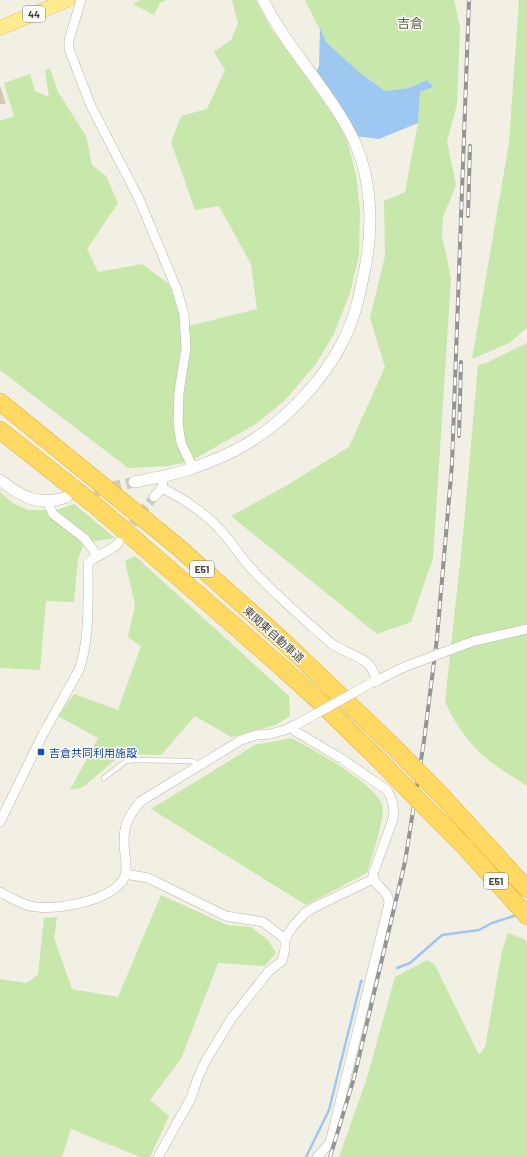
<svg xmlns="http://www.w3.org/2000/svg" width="527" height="1157" viewBox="0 0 527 1157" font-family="Barlow,'Noto Sans JP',sans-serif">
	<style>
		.green { fill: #c7e7ab }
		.water { fill: #9ec7f1 }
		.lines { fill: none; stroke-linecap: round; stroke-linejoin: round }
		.stream { stroke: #9ec7f1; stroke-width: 2.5 }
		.building { fill: #d4ccb9; stroke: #cfc4ac }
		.minor-tunnel { stroke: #cfccc1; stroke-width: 9; stroke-dasharray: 9 4.5; stroke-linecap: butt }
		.tertiary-tunnel { stroke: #cfccc1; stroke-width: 11; stroke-dasharray: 11 5.5; stroke-linecap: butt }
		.service-casing { stroke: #bdb8a6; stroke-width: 5.5 }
		.minor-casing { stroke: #bdb8a6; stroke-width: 10 }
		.tertiary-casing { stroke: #bdb8a6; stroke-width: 12 }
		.primary-casing { stroke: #e5c95f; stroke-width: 15 }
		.motorway-casing { stroke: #dfaf31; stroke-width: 18 }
		.service { stroke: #fff; stroke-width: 4.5 }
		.minor { stroke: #fff; stroke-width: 9 }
		.tertiary { stroke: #fff; stroke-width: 11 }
		.primary { stroke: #ffea90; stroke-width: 14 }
		.motorway { stroke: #ffd962; stroke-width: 17 }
		.rail-casing { stroke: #949494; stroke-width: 4 }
		.rail { stroke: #fff; stroke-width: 2.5; stroke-dasharray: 8; stroke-linecap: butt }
		.minor-bridge-casing { stroke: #bdb8a6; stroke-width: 10; stroke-linecap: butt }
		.motorway-bridge-casing { stroke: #dfaf31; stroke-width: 18; stroke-linecap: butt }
		.minor-bridge { stroke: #fff; stroke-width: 9 }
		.motorway-bridge { stroke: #ffd962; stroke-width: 17 }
		.transit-dot { fill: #1a4fb4; stroke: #fff; stroke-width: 1.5 }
		.labels { text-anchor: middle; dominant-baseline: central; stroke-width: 3; stroke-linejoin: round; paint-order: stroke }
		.shield { fill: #fff; stroke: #7c7971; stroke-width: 1 }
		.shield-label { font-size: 10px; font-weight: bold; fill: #443f34 }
		.street-label { font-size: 11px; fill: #443f34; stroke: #fff }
		.transit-label { font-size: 11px; fill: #164399; stroke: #fff; text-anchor: start }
		.quarter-label { font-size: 13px; fill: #675e4b; stroke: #fff }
	</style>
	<rect width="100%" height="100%" fill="#f2efe4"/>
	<!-- green -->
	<g class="green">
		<polygon points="141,0 166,0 160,3 154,15 133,4"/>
		<polygon points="232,0 256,0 270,27 334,116 346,137 356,174 360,210 359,255 350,293 334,334 315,365 285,400 256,424 189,462 168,466 128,468 0,370 0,121 14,116 4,83 30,74 35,91 49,97 45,71 50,68 58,92 86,136 92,165 106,176 118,203 87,249 98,272 142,264 169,284 185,327 257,309 251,264 219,206 195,210 171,142 181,116 207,109 225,70 214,52 231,40 238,24"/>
		<polygon points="305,0 454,0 460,27 457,105 447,141 456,185 443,217 442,236 451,278 433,558 411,622 377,634 231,516 284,487 349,447 385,367 370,318 385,256 384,201 405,192 418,123 420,92 427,80 409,88 385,91 359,72 326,42"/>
		<polygon points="519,0 527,0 527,328 509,343 472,359 509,143"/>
		<path d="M527,343V786C514,777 499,769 486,758C470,745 453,721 445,701L463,535L478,365L486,363Z"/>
		<polygon points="0,492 14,504 29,510 57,510 74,504 115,538 84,543 78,559 74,602 46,601 40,670 0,668"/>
		<polygon points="135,556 289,696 290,716 276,725 231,737 195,716 161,755 122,754 83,787 70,790 98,738 58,716 74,694 118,710 141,646 128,637 135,605 125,561"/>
		<path d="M291,738C313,749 374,782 382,805C386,816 371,860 367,873L306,905L151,809L255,745Z"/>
		<polygon points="161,895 227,925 251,927 268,940 276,953 265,966 218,963 181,1059 150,1100 169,1116 150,1157 140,1157 71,1129 62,1157 0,1157 0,979 26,983 38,975 44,918 57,917 54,938 72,989 118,997"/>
		<polygon points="508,933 524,939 527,943 527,1157 339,1157 366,1081 395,977 427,960 435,965 479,1055 485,1047 502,951"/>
	</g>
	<!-- water -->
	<polygon class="water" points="320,28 326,42 359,72 385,91 409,88 427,80 433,87 420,92 418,123 379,139 354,136 316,72 319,66"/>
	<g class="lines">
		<!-- stream -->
		<g class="stream">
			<polyline points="397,968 410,963 442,935 479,930 492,923 517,915"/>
			<polyline points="306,1157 329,1110 361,981 362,981"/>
		</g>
	</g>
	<!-- building -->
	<polygon class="building" points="0,87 5,103 0,104"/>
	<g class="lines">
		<!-- minor-tunnel -->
		<polyline class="minor-tunnel" points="124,535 143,510 154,497"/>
		<!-- tertiary-tunnel -->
		<polyline class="tertiary-tunnel" points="78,495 134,482"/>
		<!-- service casing -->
		<g class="service-casing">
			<polyline id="service" points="104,778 126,761 134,760 190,761 199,764"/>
		</g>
		<!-- minor casing -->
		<g class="minor-casing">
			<g id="minor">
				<polyline points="81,0 69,40 69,49 91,106 139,199 177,290 184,315 186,348 179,392 178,423 181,443 193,468"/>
				<path d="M162,488C184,499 207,514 223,533C233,544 240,556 250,567C275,595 304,619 332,644C342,651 365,658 370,666C373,670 375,676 377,681"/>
				<polyline points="154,497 162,488 163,483"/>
				<polyline points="47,501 53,514 84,538 98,556"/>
				<polyline points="474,641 527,629"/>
				<polyline points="372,683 404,667"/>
				<path d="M292,726L295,731L342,759L387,790C393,800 395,808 393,819L373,874C373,887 389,889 389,903L330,1143L317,1157"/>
				<path d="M0,822L42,736L79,670C90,640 88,596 88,564C94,554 110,554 119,542"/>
				<polyline points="125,874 148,878 226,916 263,922 285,939"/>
				<path d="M0,892C11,898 24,906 37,907C60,910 115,900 125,876C127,869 126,861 125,854C122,831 125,819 141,801L241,740L256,735L270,734L285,730L296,725"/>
				<polyline points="158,1157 191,1098 197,1080 205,1062 231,1019 269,971 282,961 285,949 285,939 293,926 306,912 319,905 373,879"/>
			</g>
		</g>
		<!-- tertiary casing -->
		<g class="tertiary-casing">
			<g id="tertiary">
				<path d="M0,480C23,498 38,506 67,497"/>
				<path d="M134,482C154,478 175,475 193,468C210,462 228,455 243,446C282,424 323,382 343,341C355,318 360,293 365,268C373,228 372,183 356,145C332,92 289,52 263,0"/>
			</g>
		</g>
		<!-- primary casing -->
		<g class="primary-casing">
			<polyline id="primary" points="0,28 67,0"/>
		</g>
		<!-- motorway casing -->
		<g class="motorway-casing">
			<g id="motorway">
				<polyline points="0,402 177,546 282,640 394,747"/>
				<polyline points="0,430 96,506 184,582 279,665 322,704 379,760"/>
				<polyline points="440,794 527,889"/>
				<polyline points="429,811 464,846 527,916"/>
			</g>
		</g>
		<!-- service -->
		<use href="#service" class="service"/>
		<!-- minor -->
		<use href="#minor" class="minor"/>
		<!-- tertiary -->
		<use href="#tertiary" class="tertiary"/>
		<!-- primary -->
		<use href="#primary" class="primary"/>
		<!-- motorway -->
		<use href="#motorway" class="motorway"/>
		<!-- rail casing -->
		<g class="rail-casing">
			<g id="rail">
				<polyline points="468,216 470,146"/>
				<polyline points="459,436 461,362"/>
				<polyline points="330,1157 354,1078 405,862 424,741 437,638 452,464 469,0"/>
			</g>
		</g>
		<!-- rail -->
		<use href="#rail" class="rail"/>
		<!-- minor-bridge casing -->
		<g class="minor-bridge-casing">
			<g id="minor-bridge">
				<polyline points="404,667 474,641"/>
				<polyline points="296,725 371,683"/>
			</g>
		</g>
		<!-- motorway-bridge casing -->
		<g class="motorway-bridge-casing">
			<g id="motorway-bridge">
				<polyline points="394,747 440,794"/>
				<polyline points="379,760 429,811"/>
			</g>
		</g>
		<!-- minor-bridge -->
		<use href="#minor-bridge" class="minor-bridge"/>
		<!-- motorway-bridge -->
		<use href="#motorway-bridge" class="motorway-bridge"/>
	</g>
	<!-- markers -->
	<rect class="transit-dot" x="37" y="748" width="8" height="8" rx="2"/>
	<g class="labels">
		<!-- shield labels -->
		<g class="shield">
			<rect x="23" y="6" width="22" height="16" rx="3"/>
			<rect x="190" y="561" width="24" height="16" rx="3"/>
			<rect x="484" y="873" width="24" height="16" rx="3"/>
		</g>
		<g class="shield-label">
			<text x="34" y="14">44</text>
			<text x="202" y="569">E51</text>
			<text x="496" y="881">E51</text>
		</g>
		<!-- street labels -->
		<g class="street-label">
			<text transform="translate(274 634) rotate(42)">東関東自動車道</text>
		</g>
		<!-- transit labels -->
		<g class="transit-label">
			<text x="49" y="752">吉倉共同利用施設</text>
		</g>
		<!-- quarter labels -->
		<g class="quarter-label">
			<text x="410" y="23">吉倉</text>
		</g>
	</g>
</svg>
